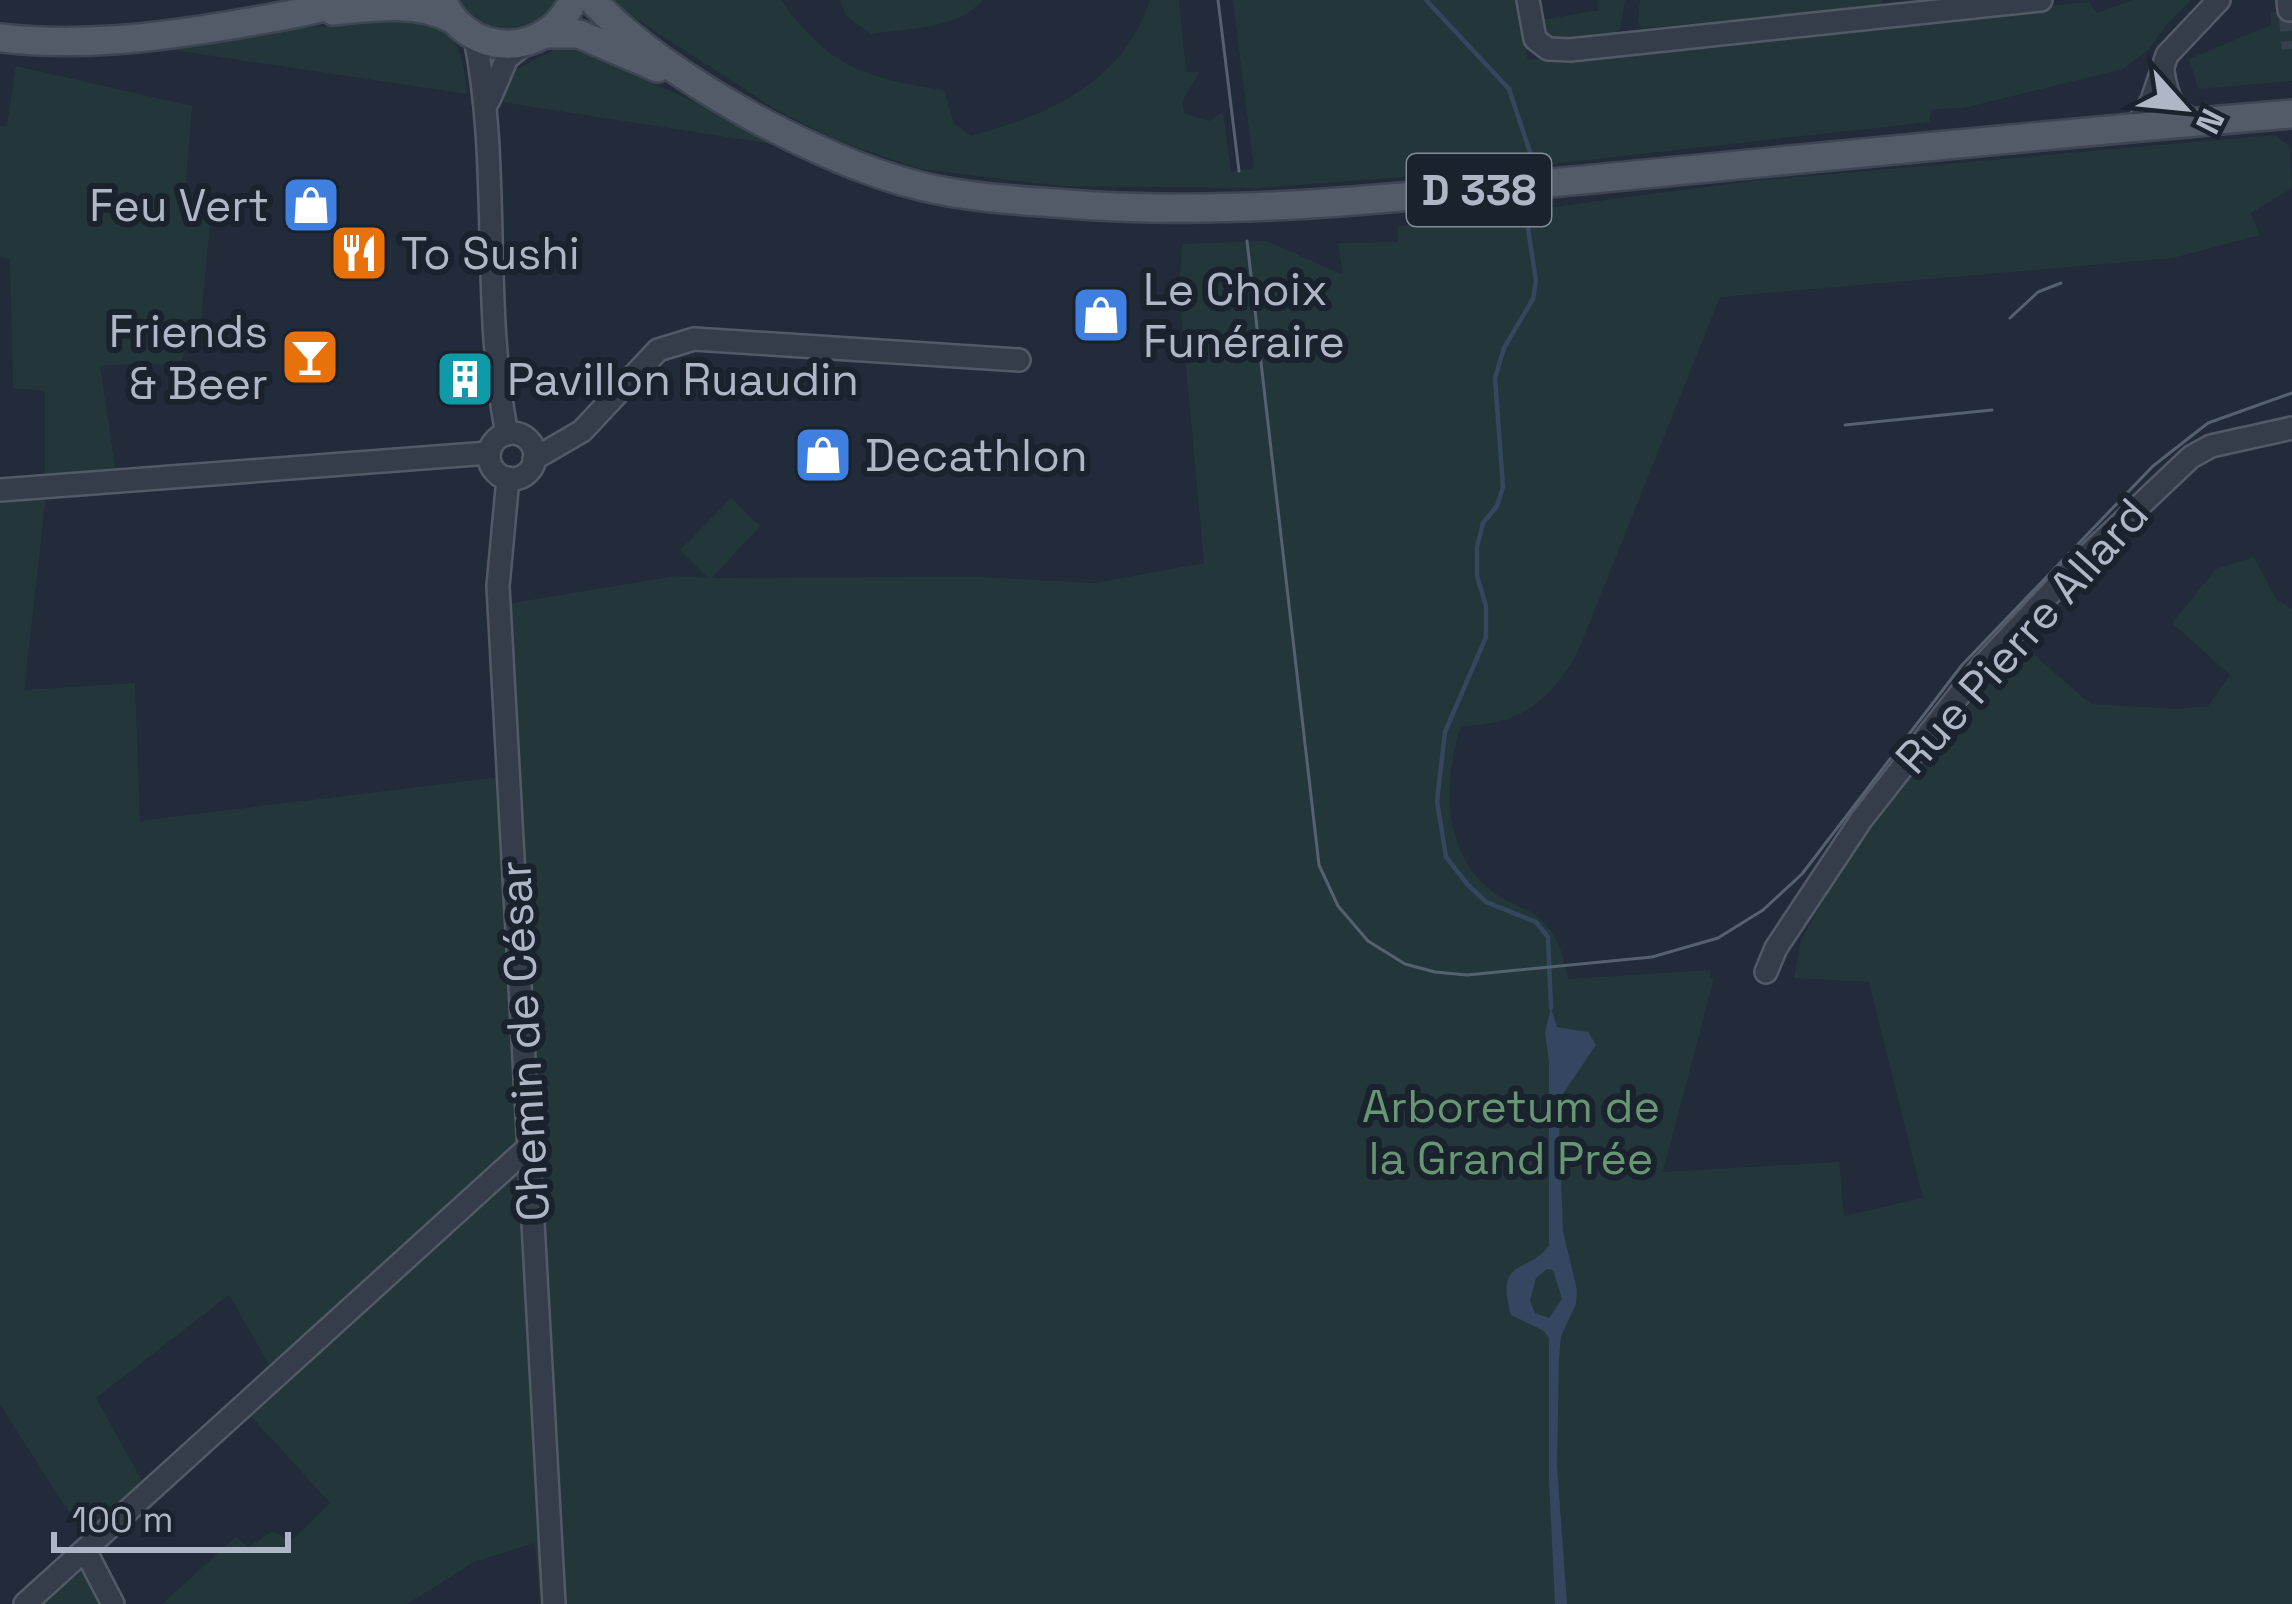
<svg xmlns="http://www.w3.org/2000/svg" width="2292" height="1604" viewBox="0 0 2292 1604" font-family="'Space Grotesk',sans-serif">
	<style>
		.green { fill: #23373a }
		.water { fill: #344660; fill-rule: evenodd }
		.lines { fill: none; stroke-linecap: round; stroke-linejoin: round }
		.stream { stroke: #344660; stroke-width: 4.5 }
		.minor-tunnel { stroke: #36404e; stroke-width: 21; stroke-dasharray: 21 10; stroke-linecap: butt }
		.minor-casing { stroke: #525a67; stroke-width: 26 }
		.major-casing { stroke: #3e4653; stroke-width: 32 }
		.minor { stroke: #343d49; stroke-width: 21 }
		.major { stroke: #525c69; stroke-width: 27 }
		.tram { stroke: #566170; stroke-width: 3 }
		.labels { text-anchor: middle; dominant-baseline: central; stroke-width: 12; stroke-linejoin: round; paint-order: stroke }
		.shield { fill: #1a222e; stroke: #828a98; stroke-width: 3 }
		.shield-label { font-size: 42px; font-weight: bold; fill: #afb7c6 }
		.poi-label { font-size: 45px; fill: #afb7c6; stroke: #1a222e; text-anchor: start }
		.street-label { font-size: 45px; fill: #afb7c6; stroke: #1a222e }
		.park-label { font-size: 45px; fill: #669672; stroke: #1a222e }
	</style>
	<rect width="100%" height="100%" fill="#212b39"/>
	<!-- green -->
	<g class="green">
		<path d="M458,0H557C532,41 485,38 458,0Z"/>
		<path d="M607,0H781C828,67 867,79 944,90L954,123L970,136C1047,116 1123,83 1150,0H1179L1186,72H1199L1182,102L1184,113L1209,121L1223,111L1231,172L1254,168L1233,0H1516L1528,60L2089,2L2097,13L2133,0H2191L2166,25L2149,49L2123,69L1964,108L1932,109L1929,122L1489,171L1253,188L1062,186L921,169L838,141L775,109Z"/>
		<path d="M840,0H982C959,30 907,28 872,34L846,16Z"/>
		<polygon points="1598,0 1625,0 1620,29 1611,35 1554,41 1537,21 1599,10"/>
		<polygon points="1640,0 1883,0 1883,7 1642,28 1638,21"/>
		<polygon points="2292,10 2292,81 2198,89 2189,59 2271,25 2271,12"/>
		<path d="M425,19C460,34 464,60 467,94L173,50L291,29Z"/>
		<polygon points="554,50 582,50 727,117 772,144 502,102 513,71"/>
		<polygon points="16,66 192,106 183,217 210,221 200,334 185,336 181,367 145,363 100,366 115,468 45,475 45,391 13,388 10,259 0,257 0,126 7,126"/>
		<path d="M2275,135L2290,147L2292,188L2251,213L2260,235L2173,258L1720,297L1577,654C1547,703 1520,725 1461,726C1442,785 1442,859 1500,897C1511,904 1524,907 1534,914C1557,931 1563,953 1568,979L1711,970L1709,978H1714L1663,1172L1839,1162L1844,1216L1923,1198L1869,982L1794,978L1801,940L1850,854L2019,642L2091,704L2178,709L2208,706L2230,675L2172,623L2216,569L2254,557L2276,599L2292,609V1604H540L535,1543L474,1562L407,1604H162L236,1537L248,1547L273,1531L291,1541L330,1503L238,1402L271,1368L229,1295L96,1398L145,1486L86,1538L0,1405V502L46,496L24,690L135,683L140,821L500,777L507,604L676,576L708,578L680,550L731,498L760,526L712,578L978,577L1095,583L1204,563L1179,289L1182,244L1267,241L1343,275L1338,243L1398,242V227L1752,181Z"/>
		<polygon points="86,1568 114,1604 42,1604"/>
	</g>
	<!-- water -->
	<path class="water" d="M1551,1008L1557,1027L1588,1032L1596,1045L1558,1101L1563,1231L1577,1290L1576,1304L1561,1336L1559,1359L1557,1466L1567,1604H1555L1549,1481V1338L1544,1331L1511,1315C1495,1257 1526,1275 1549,1246V1063L1545,1032ZM1547,1269L1553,1270L1562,1299L1549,1318L1535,1313L1530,1301L1536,1278Z"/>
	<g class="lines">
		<!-- stream -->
		<g class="stream">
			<polyline points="1426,0 1509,89 1534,164"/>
			<polyline points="1526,215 1536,281 1533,299 1504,348 1495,378 1503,487 1497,506 1483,523 1477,547 1477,576 1486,606 1486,637 1445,732 1437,801 1446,857 1468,885 1486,902 1536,922 1548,937 1551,1008"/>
		</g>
		<!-- minor-tunnel -->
		<polyline class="minor-tunnel" points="2289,10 2292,49"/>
		<!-- minor casing -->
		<g class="minor-casing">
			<g id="minor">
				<polyline points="1528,0 1535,39 1548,49 1570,50 2041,0"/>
				<polyline points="2288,0 2289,10"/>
				<path d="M475,38C501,168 481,303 507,434"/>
				<path d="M2163,71C2167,98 2172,109 2196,123"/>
				<polyline points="489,100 507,58 526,43"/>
				<polyline points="2135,129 2152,100 2167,55 2219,0"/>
				<circle cx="512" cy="456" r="23"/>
				<polyline points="534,459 582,431 658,350 694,339 1019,360"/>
				<polyline points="508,478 498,586 554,1604"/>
				<polyline points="0,490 489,453"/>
				<polyline points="1766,972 1776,948 1861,820 1982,666 2074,568 2191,457 2211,446 2292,428"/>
				<polyline points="86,1552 113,1604"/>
				<polyline points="25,1604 531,1145"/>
			</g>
		</g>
		<!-- major casing -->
		<g class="major-casing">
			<g id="major">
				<path d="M442,0C468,59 547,59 573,0"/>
				<path d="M592,0C664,77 818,161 920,186C964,197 1010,200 1055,203C1225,218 1393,198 1561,182C1805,159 2048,134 2292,114"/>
				<path d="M333,11C373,7 416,0 452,19"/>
				<polyline points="545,34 579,34 658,68"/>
				<path d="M0,38C79,47 154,38 232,25C271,18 312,12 350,0"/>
			</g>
		</g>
		<!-- minor -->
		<use href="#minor" class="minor"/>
		<!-- major -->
		<use href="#major" class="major"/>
		<!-- tram -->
		<g class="tram">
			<polyline points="1218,0 1239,171"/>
			<polyline points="1247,241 1319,865 1338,906 1368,941 1405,964 1435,972 1467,975 1652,957 1718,938 1763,910 1802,874 1962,665 2153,466 2208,423 2292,393"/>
			<polyline points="2010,318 2038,292 2061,283"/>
			<polyline points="1845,425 1992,410"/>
		</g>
	</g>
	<!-- icons -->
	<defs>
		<g id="shop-square" transform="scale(3)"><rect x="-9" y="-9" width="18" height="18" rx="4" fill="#3f7fe0" stroke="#1a222e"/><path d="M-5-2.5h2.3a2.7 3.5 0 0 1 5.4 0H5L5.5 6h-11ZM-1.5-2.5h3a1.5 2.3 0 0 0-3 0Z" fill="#fff"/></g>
		<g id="restaurant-square" transform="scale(3)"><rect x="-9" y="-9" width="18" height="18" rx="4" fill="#e8710a" stroke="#1a222e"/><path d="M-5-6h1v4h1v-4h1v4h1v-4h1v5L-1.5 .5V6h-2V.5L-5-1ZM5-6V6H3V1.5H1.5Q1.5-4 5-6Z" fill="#fff"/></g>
		<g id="bar-square" transform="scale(3)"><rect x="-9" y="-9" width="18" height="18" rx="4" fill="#e8710a" stroke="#1a222e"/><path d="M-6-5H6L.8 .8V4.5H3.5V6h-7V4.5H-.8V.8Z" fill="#fff"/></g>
		<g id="building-square" transform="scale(3)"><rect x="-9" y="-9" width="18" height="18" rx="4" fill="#0f9aa8" stroke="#1a222e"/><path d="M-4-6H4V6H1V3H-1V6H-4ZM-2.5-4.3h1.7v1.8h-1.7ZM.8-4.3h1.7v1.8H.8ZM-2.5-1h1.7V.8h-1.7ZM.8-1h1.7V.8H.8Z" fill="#fff"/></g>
	</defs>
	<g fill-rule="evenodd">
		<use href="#shop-square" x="311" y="205"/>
		<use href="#restaurant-square" x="359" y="253"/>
		<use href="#shop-square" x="1101" y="315"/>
		<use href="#bar-square" x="310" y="357"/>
		<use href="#building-square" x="465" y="379"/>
		<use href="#shop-square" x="823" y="455"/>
	</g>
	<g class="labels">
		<!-- shield labels -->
		<rect class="shield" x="1407" y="154" width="144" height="72" rx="9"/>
		<g class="shield-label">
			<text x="1479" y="190">D 338</text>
		</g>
		<!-- poi labels -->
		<g class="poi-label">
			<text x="269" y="205" text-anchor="end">Feu Vert</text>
			<text x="401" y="253">To Sushi</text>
			<text x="1143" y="289">Le Choix<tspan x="1143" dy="52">Funéraire</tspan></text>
			<text x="268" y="331" text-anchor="end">Friends<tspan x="268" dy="52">&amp; Beer</tspan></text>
			<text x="507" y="379">Pavillon Ruaudin</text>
			<text x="865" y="455">Decathlon</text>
		</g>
		<!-- street labels -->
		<g class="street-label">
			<text transform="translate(2022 636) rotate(-48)">Rue Pierre Allard</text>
			<text transform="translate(524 1041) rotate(-93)">Chemin de César</text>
		</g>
		<!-- park labels -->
		<g class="park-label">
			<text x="1511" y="1106">Arboretum de<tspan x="1511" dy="52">la Grand Prée</tspan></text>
		</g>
	</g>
	<!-- north arrow -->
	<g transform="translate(2184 108) rotate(117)" stroke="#1a222e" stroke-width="9" paint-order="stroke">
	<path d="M0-9L21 45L0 30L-21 45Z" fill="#afb7c6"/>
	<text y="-18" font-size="33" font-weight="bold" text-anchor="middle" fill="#afb7c6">N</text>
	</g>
	<!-- scale -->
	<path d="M54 1532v18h234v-18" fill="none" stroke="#afb7c6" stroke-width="6"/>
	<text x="72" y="1532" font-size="36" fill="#afb7c6" stroke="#1a222e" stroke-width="9" paint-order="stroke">100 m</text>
</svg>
